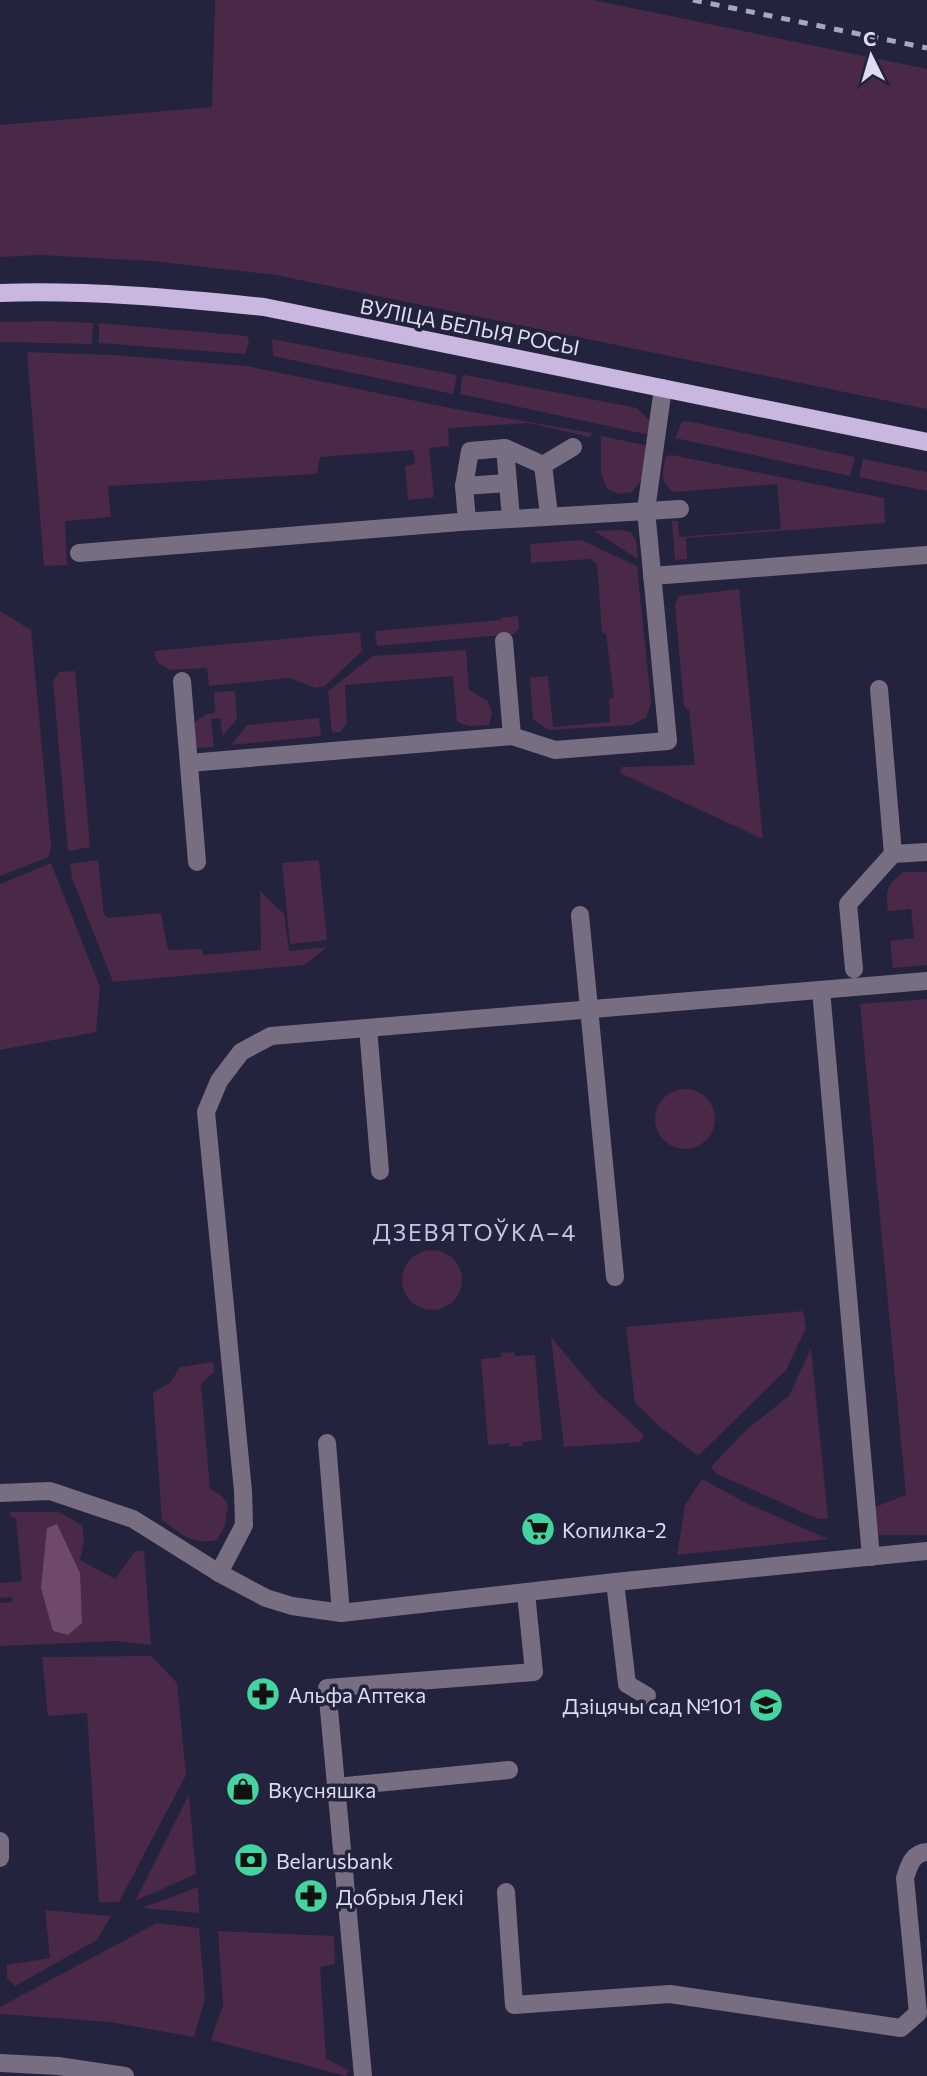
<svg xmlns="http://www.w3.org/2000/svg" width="927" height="2076" viewBox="0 0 927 2076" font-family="Commissioner,sans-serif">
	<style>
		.green { fill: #4a2847 }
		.forest { fill: #6e496a }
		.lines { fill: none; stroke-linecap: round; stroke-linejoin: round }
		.minor { stroke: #786e82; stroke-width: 18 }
		.major { stroke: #cab7df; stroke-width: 18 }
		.rail { stroke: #a8a8bc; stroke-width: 5; stroke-dasharray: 9 9; stroke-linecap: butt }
		.labels { text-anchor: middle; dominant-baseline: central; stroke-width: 7; stroke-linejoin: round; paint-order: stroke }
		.street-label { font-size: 21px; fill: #dcddee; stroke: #23233d }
		.poi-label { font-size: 21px; fill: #dcddee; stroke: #23233d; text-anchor: start }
		.neighbourhood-label { font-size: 23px; letter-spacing: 2px; fill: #c4c6e8; stroke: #23233d }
	</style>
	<rect width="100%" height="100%" fill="#23233d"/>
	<!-- green -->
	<g class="green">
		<polygon points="215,0 593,0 927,69 927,409 276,275 152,261 41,255 0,257 0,125 212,107"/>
		<polygon points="48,321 93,323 92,344 0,342 0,322"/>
		<polygon points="99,323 247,336 249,342 245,354 99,343"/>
		<polygon points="272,339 457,375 453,394 273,356"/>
		<polygon points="27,352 114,355 247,366 455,409 592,433 590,437 529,423 448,428 449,446 429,448 434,497 408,500 405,466 415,464 413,450 320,457 317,474 108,486 111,517 65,521 67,565 44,566"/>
		<polygon points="465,375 637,408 649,420 651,433 645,434 460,394 462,377"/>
		<polygon points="688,421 855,457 850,476 675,438 682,422"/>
		<polygon points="601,436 650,446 641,480 632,492 618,494 607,489 601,473"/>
		<path d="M672,455L884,498L885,523L686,538L687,559L675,560L672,521H678L679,537L781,529L777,484L673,492C659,483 663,471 666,456Z"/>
		<polygon points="863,459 927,472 927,491 859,477"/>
		<polygon points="621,530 631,532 636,541 638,559 594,531"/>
		<polygon points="581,540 637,566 651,703 646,718 631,725 549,730 533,719 530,678 548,676 553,727 610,722 609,699 614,697 606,634 602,632 597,564 591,559 531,563 530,544"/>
		<polygon points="739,589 763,839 620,773 622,767 695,765 689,710 684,707 675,604 679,596"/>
		<polygon points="0,611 31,630 51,846 49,857 0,876"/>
		<polygon points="518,616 519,628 514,634 377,646 375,631 501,620 501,618"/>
		<polygon points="360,632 362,651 325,686 315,688 290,678 209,686 207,668 170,670 157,662 154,651"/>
		<polygon points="466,650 469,690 488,701 492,713 489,725 469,726 457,722 453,676 345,685 347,723 340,732 332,733 328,691 373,656"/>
		<polygon points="75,671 90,847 68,851 53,681 59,672"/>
		<polygon points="235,691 237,719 223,736 220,718 211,719 214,747 197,748 191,734 193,723 206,714 215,713 214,692"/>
		<polygon points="319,718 321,736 231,745 247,725"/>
		<polygon points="98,860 104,915 108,918 161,913 168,950 202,949 203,955 261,950 260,891 284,914 289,951 327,947 304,965 113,982 72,878 70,864"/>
		<polygon points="319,860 327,940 290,944 282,863"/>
		<polygon points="51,863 100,987 96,1032 0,1050 0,884"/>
		<path d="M904,872H927V965L893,968L890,941L914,938L911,909L888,911C885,889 887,886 904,872Z"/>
		<polygon points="927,999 927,1535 878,1535 875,1507 906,1495 860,1004"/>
		<circle cx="685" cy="1119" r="30"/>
		<circle cx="432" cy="1280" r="30"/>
		<polygon points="803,1311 806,1328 786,1370 698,1456 660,1427 635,1403 626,1327"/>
		<polygon points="551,1337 596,1391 644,1435 640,1442 564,1447"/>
		<polygon points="811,1348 828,1518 818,1519 717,1474 711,1467 746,1430 789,1396"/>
		<polygon points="514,1352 515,1356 535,1355 542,1440 523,1442 522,1446 510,1447 509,1443 488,1445 481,1359 501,1357 501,1353"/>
		<path d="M213,1362L214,1372L201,1384L210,1489L222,1496L228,1504L225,1526L217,1540C190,1545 183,1535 162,1520L153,1392L170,1383L180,1367Z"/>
		<polygon points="702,1479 746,1503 828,1539 677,1555 685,1505"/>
		<polygon points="10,1512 59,1512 82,1525 84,1540 80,1560 115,1579 135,1551 144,1551 151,1645 117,1641 0,1646 0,1603 13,1602 12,1597 0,1598 0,1583 22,1581 16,1518 11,1517"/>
		<polygon points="151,1656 177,1683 186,1775 119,1902 99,1902 87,1713 48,1716 42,1657"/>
		<polygon points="189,1795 196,1874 135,1901"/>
		<polygon points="198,1887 199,1913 142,1908"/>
		<polygon points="45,1910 111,1916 97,1940 15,1986 7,1978 7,1965 50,1958"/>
		<polygon points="157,1923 199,1928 205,1999 194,2037 110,2022 0,2014 0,2007"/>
		<polygon points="218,1931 334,1936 335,1964 320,1967 326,2059 349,2070 346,2076 211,2040 223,2005"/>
	</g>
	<!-- forest -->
	<polygon class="forest" points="57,1524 80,1573 82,1623 68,1635 53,1631 41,1588 47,1528"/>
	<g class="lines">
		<!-- minor -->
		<g class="minor">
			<polyline points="505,448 543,465 549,515"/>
			<polyline points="543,465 573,447"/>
			<polyline points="464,486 508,483"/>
			<polyline points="467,521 464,486 470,451 505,448 511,518"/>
			<polyline points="79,553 460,522 680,509"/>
			<polyline points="652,576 927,555"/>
			<polyline points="504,641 512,736"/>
			<polyline points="182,681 197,862"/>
			<polyline points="879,689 893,854 927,852"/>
			<polyline points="189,763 512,736 555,750 668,741 646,510 663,388"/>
			<polyline points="580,915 615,1277"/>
			<polyline points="854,969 848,904 893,854"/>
			<polyline points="821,990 871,1557"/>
			<polyline points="368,1028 380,1171"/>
			<polyline points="327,1443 341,1613"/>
			<polyline points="0,1493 50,1491 133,1519 219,1573 266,1598 292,1606 341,1613 615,1582 927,1551"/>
			<polyline points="219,1573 244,1525 243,1491 206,1112 219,1081 241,1052 271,1036 927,981"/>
			<polyline points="615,1582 627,1684 647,1696"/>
			<polyline points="336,1787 509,1770"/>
			<polyline points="0,1841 0,1858"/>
			<path d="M506,1892L514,2005L670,1994L901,2028L918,2013L905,1878C909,1866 912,1853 927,1852"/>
			<polyline points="0,2063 58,2066 125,2076"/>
			<polyline points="363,2076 327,1688 534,1672 526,1593"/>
		</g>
		<!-- major -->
		<path class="major" d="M0,293C88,290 177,298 264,307L927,442"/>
		<!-- rail -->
		<polyline class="rail" points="693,0 927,48"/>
	</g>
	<!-- icons -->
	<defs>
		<g id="supermarket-disc" transform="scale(1.75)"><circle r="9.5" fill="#43d4a0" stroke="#23233d"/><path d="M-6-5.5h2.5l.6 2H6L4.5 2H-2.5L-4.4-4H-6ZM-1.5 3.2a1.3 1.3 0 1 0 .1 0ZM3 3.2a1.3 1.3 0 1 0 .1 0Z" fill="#111"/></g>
		<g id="pharmacy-disc" transform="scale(1.75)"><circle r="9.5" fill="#43d4a0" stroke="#23233d"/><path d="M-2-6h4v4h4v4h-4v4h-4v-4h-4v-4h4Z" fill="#111"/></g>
		<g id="school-disc" transform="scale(1.75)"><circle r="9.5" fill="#43d4a0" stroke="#23233d"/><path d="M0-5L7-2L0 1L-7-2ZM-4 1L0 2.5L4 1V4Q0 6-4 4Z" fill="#111"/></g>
		<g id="shop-disc" transform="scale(1.75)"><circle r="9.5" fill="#43d4a0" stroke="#23233d"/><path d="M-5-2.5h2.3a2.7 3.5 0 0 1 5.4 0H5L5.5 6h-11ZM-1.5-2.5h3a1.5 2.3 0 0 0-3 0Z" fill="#111"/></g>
		<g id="bank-disc" transform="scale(1.75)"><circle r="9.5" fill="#43d4a0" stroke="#23233d"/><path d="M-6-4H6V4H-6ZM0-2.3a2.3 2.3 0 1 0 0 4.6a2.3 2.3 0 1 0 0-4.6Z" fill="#111"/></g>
	</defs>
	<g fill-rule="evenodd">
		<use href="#supermarket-disc" x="538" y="1529"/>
		<use href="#pharmacy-disc" x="263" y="1694"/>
		<use href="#school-disc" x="766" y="1705"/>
		<use href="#shop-disc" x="243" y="1789"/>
		<use href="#bank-disc" x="251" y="1860"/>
		<use href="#pharmacy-disc" x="311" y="1896"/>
	</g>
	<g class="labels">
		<!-- street labels -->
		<g class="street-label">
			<text transform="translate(470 326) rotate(11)">ВУЛІЦА БЕЛЫЯ РОСЫ</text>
		</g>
		<!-- poi labels -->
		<g class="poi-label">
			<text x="562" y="1529">Копилка-2</text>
			<text x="288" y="1694">Альфа Аптека</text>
			<text x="742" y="1705" text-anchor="end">Дзіцячы сад №101</text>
			<text x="268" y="1789">Вкусняшка</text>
			<text x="276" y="1860">Belarusbank</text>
			<text x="336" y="1896">Добрыя Лекі</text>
		</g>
		<!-- neighbourhood labels -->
		<g class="neighbourhood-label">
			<text x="475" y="1232">ДЗЕВЯТОЎКА–4</text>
		</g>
	</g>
	<!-- north arrow -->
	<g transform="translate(871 56) rotate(355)" stroke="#23233d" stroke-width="5" paint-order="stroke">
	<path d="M0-5L12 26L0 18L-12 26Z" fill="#dcddee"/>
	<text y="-10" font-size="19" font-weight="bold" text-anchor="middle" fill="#dcddee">С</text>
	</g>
</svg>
